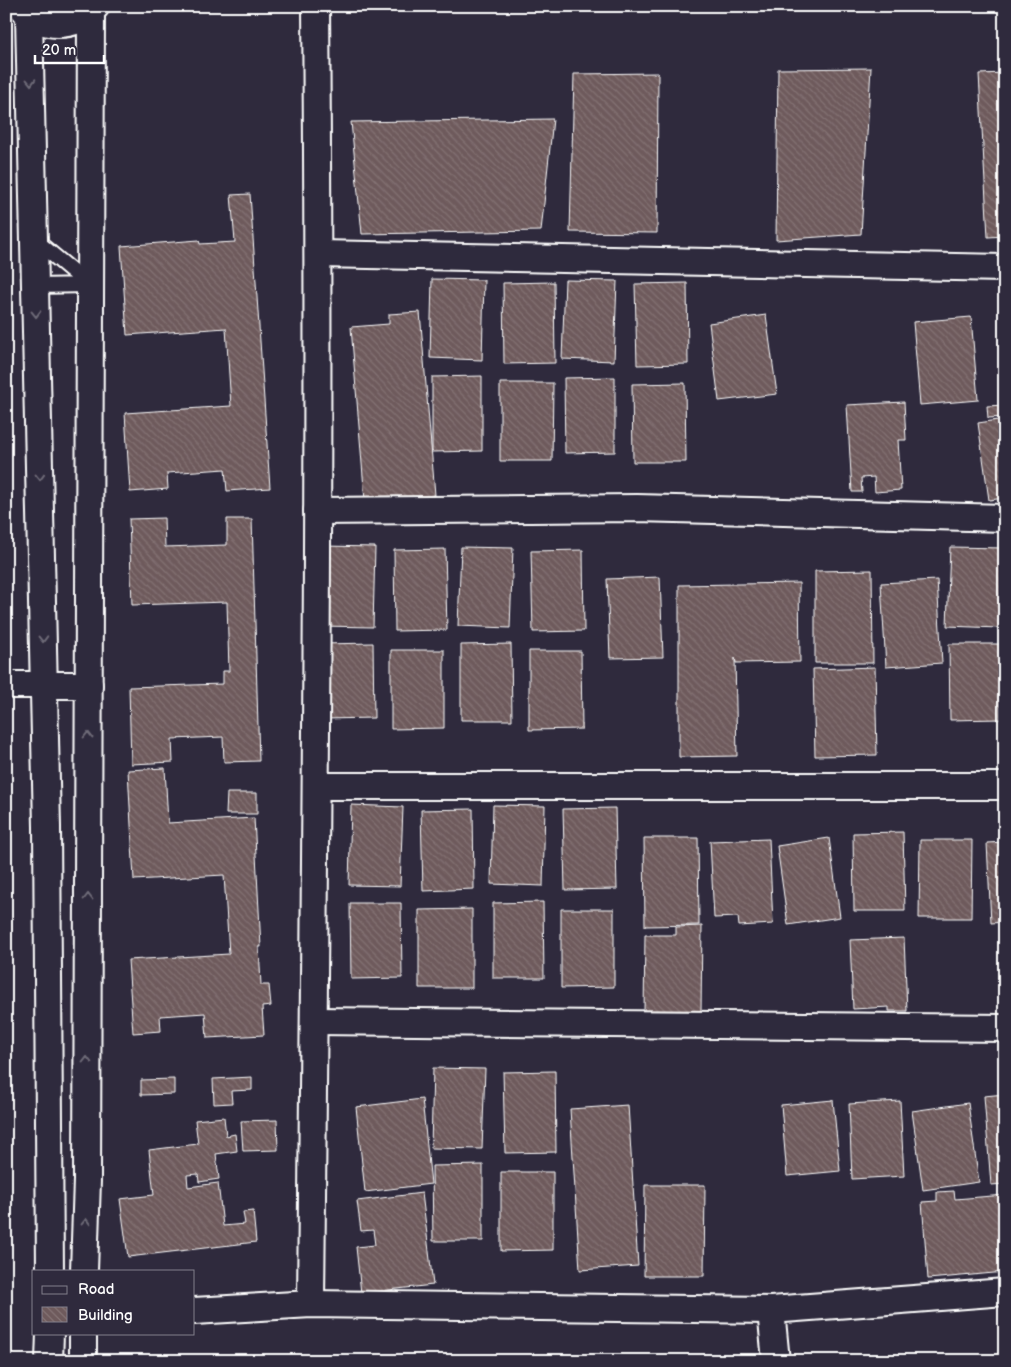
<svg xmlns="http://www.w3.org/2000/svg" width="1011" height="1367" viewBox="0 0 1011 1367" font-family="'Balsamiq Sans',sans-serif">
	<style>
		.building { fill: url(#building-back-hatch); stroke: #fff }
		.lines { fill: none; stroke-linecap: round; stroke-linejoin: round }
		.service-casing { stroke: #fff; stroke-width: 18 }
		.minor-casing { stroke: #fff; stroke-width: 30 }
		.service { stroke: #2f2a3d; stroke-width: 14 }
		.minor { stroke: #2f2a3d; stroke-width: 26 }
		.oneway { stroke: #6d6a77 }
	</style>
	<defs>
		<pattern id="building-back-hatch" width="6" height="6" patternUnits="userSpaceOnUse" patternTransform="scale(1.25)"><rect width="6" height="6" fill="#6e5a5c"/><path d="M-1 5l2 2M0 0l6 6M5-1l2 2" fill="none" stroke="#847374"/></pattern>
	</defs>
	<rect width="100%" height="100%" fill="#2f2a3d"/>
	<filter id="ink" filterUnits="userSpaceOnUse"><feTurbulence type="fractalNoise" baseFrequency=".02" numOctaves="2"/><feDisplacementMap in="SourceGraphic" scale="10" xChannelSelector="R" yChannelSelector="G"/><feConvolveMatrix kernelMatrix="1 2 1 2 8 2 1 2 1" color-interpolation-filters="sRGB"/></filter>
	<g filter="url(#ink)">
		<!-- building -->
		<g class="building">
			<polygon points="871,68 861,234 776,240 778,69"/>
			<polygon points="658,73 657,233 570,232 574,74"/>
			<polygon points="1005,73 1005,236 988,237 979,74"/>
			<polygon points="553,119 541,231 362,234 351,122"/>
			<polygon points="250,194 270,488 227,491 225,469 167,473 168,489 130,492 125,413 231,406 226,328 127,335 121,246 199,240 200,244 235,242 231,195"/>
			<polygon points="432,279 484,280 482,360 430,358"/>
			<polygon points="565,280 617,281 614,361 562,359"/>
			<polygon points="554,282 555,363 504,364 503,283"/>
			<polygon points="687,283 688,364 637,365 635,284"/>
			<polygon points="420,312 435,495 365,501 351,327 389,324 389,314"/>
			<polygon points="766,315 777,394 719,401 709,323"/>
			<polygon points="971,317 978,400 920,405 913,322"/>
			<polygon points="482,376 482,451 432,452 432,377"/>
			<polygon points="615,377 615,452 565,453 564,378"/>
			<polygon points="500,383 553,383 552,461 500,461"/>
			<polygon points="685,383 686,462 633,462 632,384"/>
			<polygon points="904,402 906,440 898,440 901,490 875,492 874,477 861,478 862,492 852,492 847,405"/>
			<polygon points="1005,405 1005,417 988,418 987,406"/>
			<polygon points="1005,419 1005,498 989,500 978,423"/>
			<polygon points="164,518 165,547 227,545 227,519 252,519 259,761 224,762 223,737 172,739 173,762 131,764 129,687 223,684 223,671 229,671 227,602 132,605 129,519"/>
			<polygon points="323,546 375,547 373,627 321,626"/>
			<polygon points="461,547 513,548 510,628 458,626"/>
			<polygon points="950,547 1002,548 999,628 947,626"/>
			<polygon points="445,549 447,630 395,631 394,550"/>
			<polygon points="583,550 584,631 533,632 531,551"/>
			<polygon points="872,570 873,663 815,663 815,571"/>
			<polygon points="660,577 663,657 610,658 607,579"/>
			<polygon points="937,580 942,663 886,667 881,583"/>
			<polygon points="799,583 800,662 736,663 735,658 737,756 679,757 679,585"/>
			<polygon points="373,643 374,718 323,719 323,644"/>
			<polygon points="511,644 512,720 461,720 461,645"/>
			<polygon points="949,644 1000,644 1000,719 950,720"/>
			<polygon points="391,650 444,650 444,728 391,729"/>
			<polygon points="529,651 581,651 582,729 529,730"/>
			<polygon points="875,667 877,755 815,756 813,669"/>
			<polygon points="165,768 168,823 254,818 261,947 259,947 261,985 269,985 271,1006 262,1007 264,1035 207,1038 205,1013 160,1016 161,1031 133,1033 128,960 229,954 224,875 134,880 128,770"/>
			<polygon points="227,793 257,793 257,814 226,814"/>
			<polygon points="351,805 403,807 400,886 349,885"/>
			<polygon points="493,805 545,806 543,886 491,884"/>
			<polygon points="615,808 617,889 565,890 563,809"/>
			<polygon points="473,809 474,889 423,891 421,810"/>
			<polygon points="903,832 905,911 854,911 853,833"/>
			<polygon points="644,838 698,838 699,925 645,926"/>
			<polygon points="829,838 840,917 788,925 777,846"/>
			<polygon points="769,839 773,924 739,926 738,917 714,918 710,841"/>
			<polygon points="920,840 972,840 971,918 919,918"/>
			<polygon points="1005,842 1005,922 991,923 987,843"/>
			<polygon points="543,902 544,978 493,978 493,903"/>
			<polygon points="350,903 401,903 402,978 351,979"/>
			<polygon points="472,909 472,988 419,988 419,910"/>
			<polygon points="561,909 614,909 614,987 561,988"/>
			<polygon points="702,926 701,1011 644,1012 645,935 676,935 676,927"/>
			<polygon points="904,938 907,1011 889,1011 889,1007 853,1009 850,940"/>
			<polygon points="433,1068 485,1069 482,1149 431,1148"/>
			<polygon points="555,1071 556,1152 505,1153 503,1072"/>
			<polygon points="252,1077 252,1090 231,1091 232,1103 214,1104 213,1079"/>
			<polygon points="174,1079 174,1094 141,1095 141,1080"/>
			<polygon points="1005,1094 1005,1184 991,1185 984,1096"/>
			<polygon points="422,1099 431,1184 365,1192 356,1107"/>
			<polygon points="833,1100 840,1171 787,1176 781,1105"/>
			<polygon points="900,1101 904,1176 852,1179 849,1104"/>
			<polygon points="968,1103 979,1182 923,1190 912,1111"/>
			<polygon points="628,1105 638,1266 580,1270 570,1109"/>
			<polygon points="224,1117 226,1136 235,1134 237,1151 216,1154 219,1179 199,1182 198,1174 187,1175 188,1187 218,1183 223,1226 245,1224 243,1212 253,1211 256,1242 128,1257 120,1199 154,1195 149,1150 198,1144 195,1120"/>
			<polygon points="277,1120 278,1150 243,1151 241,1121"/>
			<polygon points="483,1165 483,1241 433,1241 432,1166"/>
			<polygon points="501,1172 553,1172 553,1250 501,1251"/>
			<polygon points="645,1185 705,1185 704,1276 644,1276"/>
			<polygon points="954,1191 955,1199 1005,1195 1005,1272 928,1279 922,1202 937,1201 937,1192"/>
			<polygon points="422,1193 433,1285 361,1293 356,1247 375,1245 373,1230 361,1231 357,1201"/>
		</g>
		<g class="lines">
			<!-- service casing -->
			<g class="service-casing">
				<polyline id="service" points="35,240 89,285 35,286"/>
			</g>
			<!-- minor casing -->
			<g class="minor-casing">
				<g id="minor">
					<path d="M21,6C39,30 77,30 96,6"/>
					<polyline points="29,16 47,827 50,1271"/>
					<polyline points="319,254 1005,268"/>
					<polyline points="317,511 637,508 1005,518"/>
					<polyline points="6,685 89,685"/>
					<polyline points="317,786 1005,786"/>
					<polyline points="314,1021 1005,1028"/>
					<polyline points="84,1271 87,1180 91,12"/>
					<path d="M311,1304C315,872 320,439 316,6"/>
					<polyline points="771,1310 776,1361"/>
					<polyline points="194,1311 311,1304 771,1310 1005,1292"/>
					<polyline points="83,1333 83,1361"/>
					<polyline points="49,1361 50,1333"/>
				</g>
			</g>
			<!-- service -->
			<use href="#service" class="service"/>
			<!-- minor -->
			<use href="#minor" class="minor"/>
		</g>
		<!-- one-way arrows -->
		<defs><path id="oneway-chevron" d="M-2-3.5L2.5 0L-2 3.5" fill="none" stroke-width="1.6" stroke-linecap="round" stroke-linejoin="round" transform="scale(1.25)"/></defs>
		<g class="oneway">
			<use href="#oneway-chevron" transform="translate(31 82) rotate(89)"/>
			<use href="#oneway-chevron" transform="translate(36 314) rotate(89)"/>
			<use href="#oneway-chevron" transform="translate(40 477) rotate(89)"/>
			<use href="#oneway-chevron" transform="translate(43 639) rotate(89)"/>
			<use href="#oneway-chevron" transform="translate(88 735) rotate(-90)"/>
			<use href="#oneway-chevron" transform="translate(88 897) rotate(-90)"/>
			<use href="#oneway-chevron" transform="translate(87 1060) rotate(-90)"/>
			<use href="#oneway-chevron" transform="translate(86 1222) rotate(-89)"/>
		</g>
	</g>
	<!-- margin -->
	<rect width="1011" height="1367" fill="none" stroke="#2f2a3d" stroke-width="25"/>
	<rect x="12" y="12" width="986" height="1342" fill="none" stroke="#fff" stroke-width="2" filter="url(#ink)"/>
	<!-- legend -->
	<rect x="32" y="1270" width="162" height="65" fill="#2f2a3d" stroke="#827f8b"/>
	<rect x="42" y="1286" width="25" height="8" fill="#2f2a3d" stroke="#827f8b"/>
	<text x="78" y="1294" font-size="15" fill="#ffffff">Road</text>
	<rect x="42" y="1307" width="25" height="15" fill="url(#building-back-hatch)" stroke="#827f8b"/>
	<text x="78" y="1320" font-size="15" fill="#ffffff">Building</text>
	<!-- scale -->
	<path d="M35 55v8h69v-8" fill="none" stroke="#ffffff" stroke-width="2.5"/>
	<text x="42" y="55" font-size="15" fill="#ffffff" stroke="#2f2a3d" stroke-width="4" paint-order="stroke">20 m</text>
</svg>
